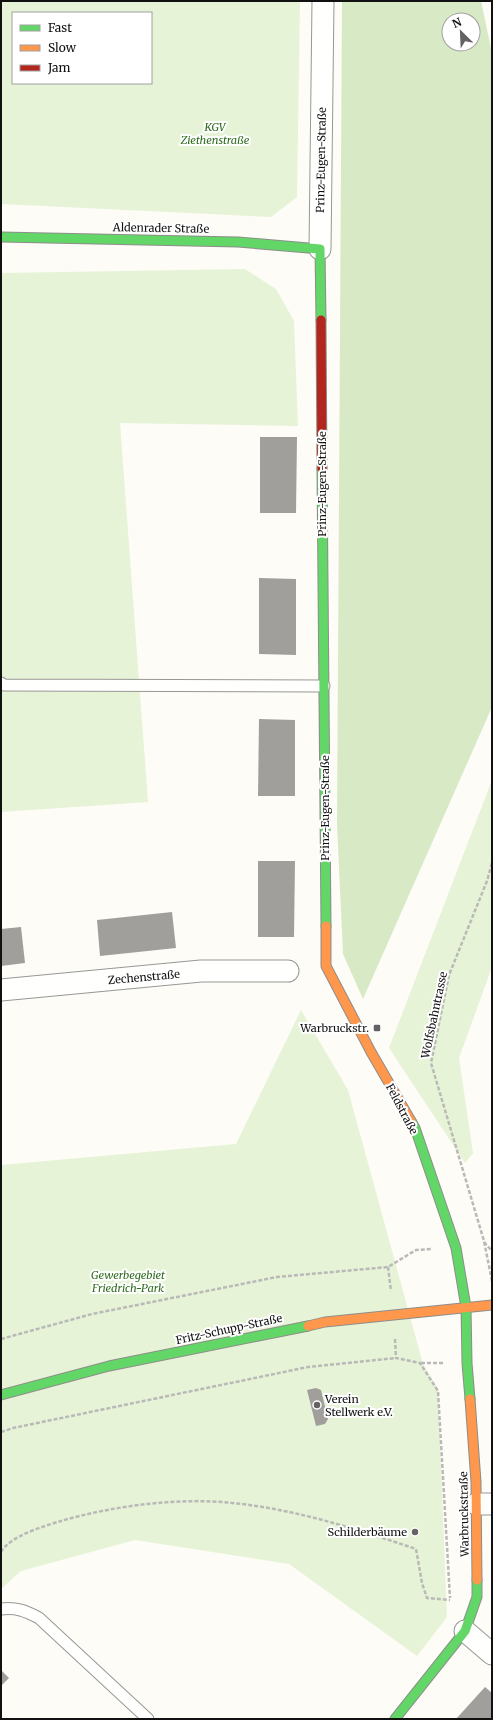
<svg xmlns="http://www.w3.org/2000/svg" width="493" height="1720" viewBox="0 0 493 1720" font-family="Merriweather,serif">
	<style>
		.green { fill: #e7f3d7; fill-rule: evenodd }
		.forest { fill: #d8eac5; fill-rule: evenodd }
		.building { fill: #a19f9c }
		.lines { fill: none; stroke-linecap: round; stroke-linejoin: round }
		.lane-casing { stroke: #979795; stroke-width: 13 }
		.street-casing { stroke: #979795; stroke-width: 23 }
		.fast-casing { stroke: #8e8d8b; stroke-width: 11 }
		.slow-casing { stroke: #8e8d8b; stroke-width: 11 }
		.jam-casing { stroke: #8e8d8b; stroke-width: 11 }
		.path { stroke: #b9b9b8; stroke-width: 2.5; stroke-dasharray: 4 2; stroke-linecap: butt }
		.lane { stroke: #fffffe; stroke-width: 11 }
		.street { stroke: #fffffe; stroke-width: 21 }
		.fast { stroke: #63d668; stroke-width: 9 }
		.slow { stroke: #ff974d; stroke-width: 9 }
		.jam { stroke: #b3261e; stroke-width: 9 }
		.poi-dot { fill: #646362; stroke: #fff; stroke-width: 1.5 }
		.labels { text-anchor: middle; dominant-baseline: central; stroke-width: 4; stroke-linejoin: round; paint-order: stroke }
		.park-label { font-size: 11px; font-style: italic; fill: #2f6b1f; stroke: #fff }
		.street-label { font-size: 11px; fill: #111; stroke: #fff }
		.poi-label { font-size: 11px; fill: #111; stroke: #fff; text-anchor: end }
	</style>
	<rect width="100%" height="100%" fill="#fdfcf7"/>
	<!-- green -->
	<g class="green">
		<path d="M1,1H300L297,197L271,217L1,204ZM13,13H151V83H13Z"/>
		<polygon points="245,269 276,289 294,321 298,426 120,423 148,802 1,812 1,273"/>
		<polygon points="492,780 492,967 459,1058 473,1153 465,1163 389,1048"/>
		<polygon points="301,1010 348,1090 423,1364 438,1389 447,1617 417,1656 289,1564 135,1540 21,1571 1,1589 1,1165 236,1144"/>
	</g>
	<!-- forest -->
	<path class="forest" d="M342,1H481L492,53V707L363,999L343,954L337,825ZM449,20H473V44H449Z"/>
	<!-- building -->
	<g class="building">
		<polygon points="260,437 297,437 296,513 260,513"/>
		<polygon points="259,578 296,579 296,655 259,654"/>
		<polygon points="259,719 295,720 295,796 258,796"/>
		<polygon points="258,861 295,861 294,937 258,937"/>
		<polygon points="172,912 176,948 100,956 97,920"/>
		<polygon points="21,927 25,963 1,966 1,929"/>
		<polygon points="316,1388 321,1390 328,1419 325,1424 316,1426 307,1390"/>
		<polygon points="1,1670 9,1678 1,1686"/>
		<polygon points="485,1687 492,1693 492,1719 456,1719"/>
	</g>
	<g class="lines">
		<!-- lane casing -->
		<g class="lane-casing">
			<g id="lane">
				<polyline points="1,683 4,685 324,686"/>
				<path d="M1,1609C16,1607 26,1611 39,1618L148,1719"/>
			</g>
		</g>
		<!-- street casing -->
		<g class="street-casing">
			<g id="street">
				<polyline points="320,249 323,1"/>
				<polyline points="1,990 201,971 288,971"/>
				<polyline points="476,1504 492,1504"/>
				<polyline points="465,1631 492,1654"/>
			</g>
		</g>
		<!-- fast casing -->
		<g class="fast-casing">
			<g id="fast">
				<polyline points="1,237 238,242 320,249 321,320"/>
				<polyline points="322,469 326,926"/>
				<polyline points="411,1121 415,1128 456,1248 466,1307 467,1363 470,1399"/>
				<polyline points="1,1395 109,1366 308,1326"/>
				<polyline points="395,1719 465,1631 477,1597 477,1580"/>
			</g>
		</g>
		<!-- slow casing -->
		<g class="slow-casing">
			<g id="slow">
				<polyline points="326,926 326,966 371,1052 411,1121"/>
				<polyline points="308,1326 325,1322 492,1305"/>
				<polyline points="470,1399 476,1482 477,1580"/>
			</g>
		</g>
		<!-- jam casing -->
		<g class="jam-casing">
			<polyline id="jam" points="321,320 322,469"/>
		</g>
		<!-- path -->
		<g class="path">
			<polyline points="484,1242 492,1251"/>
			<polyline points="388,1267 391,1291"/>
			<polyline points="492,1281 484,1241 431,1063 449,975 487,881 492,863"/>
			<polyline points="1,1339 92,1314 277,1277 388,1267 416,1250 432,1249"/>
			<polyline points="395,1339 396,1358 420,1363 438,1391 450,1598"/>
			<polyline points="421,1363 444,1363"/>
			<polyline points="1,1432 13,1428 308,1367 396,1358"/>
			<path d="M1,1552C10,1536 44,1526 61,1521C112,1506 180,1497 232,1503C295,1509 356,1529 416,1549L422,1583L427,1598L450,1600"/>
		</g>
		<!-- lane -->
		<use href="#lane" class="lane"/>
		<!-- street -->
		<use href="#street" class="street"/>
		<!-- fast -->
		<use href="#fast" class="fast"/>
		<!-- slow -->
		<use href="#slow" class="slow"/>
		<!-- jam -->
		<use href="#jam" class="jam"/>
	</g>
	<!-- markers -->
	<g class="poi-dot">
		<rect x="373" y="1024" width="8" height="8" rx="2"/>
		<circle cx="317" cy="1405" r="4"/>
		<circle cx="415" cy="1532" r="4"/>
	</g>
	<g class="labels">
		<!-- park labels -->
		<g class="park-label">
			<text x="215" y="127">KGV<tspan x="215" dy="13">Ziethenstraße</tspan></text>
			<text x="128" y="1275">Gewerbegebiet<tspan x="128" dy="13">Friedrich-Park</tspan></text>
		</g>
		<!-- street labels -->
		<g class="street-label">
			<text transform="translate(321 160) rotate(-89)">Prinz-Eugen-Straße</text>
			<text transform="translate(161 228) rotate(1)">Aldenrader Straße</text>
			<text transform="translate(322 484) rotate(-90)">Prinz-Eugen-Straße</text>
			<text transform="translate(325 808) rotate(-90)">Prinz-Eugen-Straße</text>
			<text transform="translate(144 977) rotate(-5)">Zechenstraße</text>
			<text transform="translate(434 1015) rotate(-78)">Wolfsbahntrasse</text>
			<text transform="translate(402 1109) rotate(62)">Feldstraße</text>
			<text transform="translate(229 1329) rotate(-12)">Fritz-Schupp-Straße</text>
			<text transform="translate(464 1514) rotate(-91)">Warbruckstraße</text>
		</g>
		<!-- poi labels -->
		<g class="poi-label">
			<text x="369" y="1028">Warbruckstr.</text>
			<text x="325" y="1399" text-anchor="start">Verein<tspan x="325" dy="13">Stellwerk e.V.</tspan></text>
			<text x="407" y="1532">Schilderbäume</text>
		</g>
	</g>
	<!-- border -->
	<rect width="493" height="1720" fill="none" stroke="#111111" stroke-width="4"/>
	<!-- legend -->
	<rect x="12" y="12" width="140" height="72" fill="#ffffff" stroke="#a0a0a0"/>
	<rect x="20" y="25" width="20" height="6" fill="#63d668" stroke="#a0a0a0"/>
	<text x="48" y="32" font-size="12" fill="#111111">Fast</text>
	<rect x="20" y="45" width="20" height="6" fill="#ff974d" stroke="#a0a0a0"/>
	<text x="48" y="52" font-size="12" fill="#111111">Slow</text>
	<rect x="20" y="65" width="20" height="6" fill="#b3261e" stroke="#a0a0a0"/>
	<text x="48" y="72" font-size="12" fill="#111111">Jam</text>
	<!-- north arrow -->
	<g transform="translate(461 32) rotate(336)"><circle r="19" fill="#ffffff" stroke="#a0a0a0"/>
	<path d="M0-3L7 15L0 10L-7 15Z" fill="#646362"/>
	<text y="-6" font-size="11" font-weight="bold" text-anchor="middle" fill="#111111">N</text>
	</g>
</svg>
